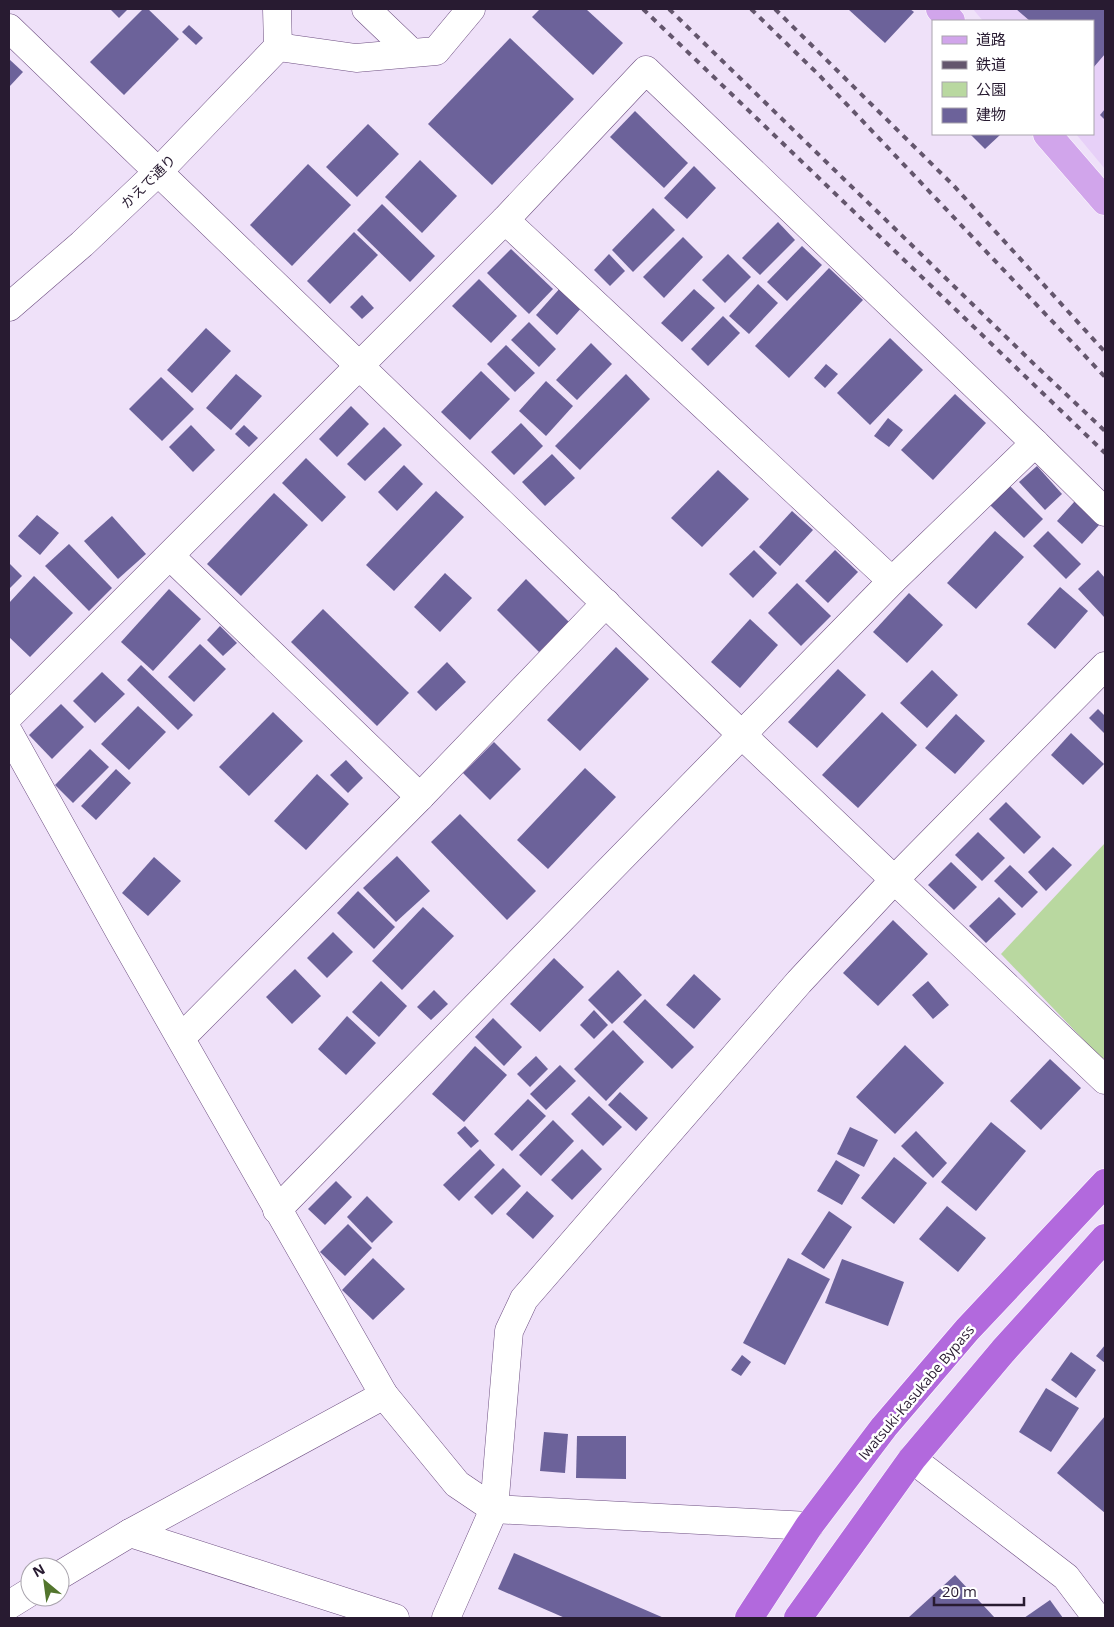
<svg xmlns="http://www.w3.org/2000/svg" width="1114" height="1627" viewBox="0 0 1114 1627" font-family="'Open Sans','Noto Sans JP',sans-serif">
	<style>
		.built { fill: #e7d0f8 }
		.green { fill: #b9d8a0 }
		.building { fill: #6c629a }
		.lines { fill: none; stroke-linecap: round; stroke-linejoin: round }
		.minor-casing { stroke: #6e4f82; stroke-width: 29 }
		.major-casing { stroke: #fff; stroke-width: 29 }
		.highway-casing { stroke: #fff; stroke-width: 29 }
		.minor { stroke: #fff; stroke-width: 28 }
		.major { stroke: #d1a5eb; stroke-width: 28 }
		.highway { stroke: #b269dd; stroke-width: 28 }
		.rail { stroke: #64566d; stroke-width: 4; stroke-dasharray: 6 6; stroke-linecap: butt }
		.labels { text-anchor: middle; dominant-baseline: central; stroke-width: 5; stroke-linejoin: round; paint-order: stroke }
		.street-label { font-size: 14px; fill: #281b31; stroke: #fff }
	</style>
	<rect width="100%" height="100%" fill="#efe1f9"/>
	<!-- built -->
	<polygon class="built" points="973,9 1105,9 1105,169 1076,134 1093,134 1093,21 983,21"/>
	<!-- green -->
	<polygon class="green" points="1105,843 1105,1058 1101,1058 1001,954"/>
	<!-- building -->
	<g class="building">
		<polygon points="110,9 128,9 119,18"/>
		<polygon points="143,9 148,9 179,39 124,95 90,62"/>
		<polygon points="540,9 586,9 623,43 593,75 532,17"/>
		<polygon points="848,9 910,9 914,12 885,43"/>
		<polygon points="1016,9 1105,9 1105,54 1093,68 1093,21 1030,21"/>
		<polygon points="189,25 203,38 196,45 182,32"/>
		<polygon points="510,38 574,99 492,185 428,124"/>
		<polygon points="9,59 23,72 9,87"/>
		<polygon points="1105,109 1105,120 1100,115"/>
		<polygon points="635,111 688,163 664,188 610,137"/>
		<polygon points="368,124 399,154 357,197 326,167"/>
		<polygon points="972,134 1001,134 985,149 971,135"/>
		<polygon points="420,160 457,196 422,233 385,197"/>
		<polygon points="308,164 351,205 292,266 250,225"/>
		<polygon points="694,166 716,188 687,219 664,198"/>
		<polygon points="382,204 435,256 410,282 357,230"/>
		<polygon points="653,208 675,230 633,272 612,250"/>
		<polygon points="778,222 795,240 760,275 742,258"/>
		<polygon points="354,232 378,255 330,304 307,281"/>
		<polygon points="683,237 703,257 664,298 643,277"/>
		<polygon points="802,246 822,265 787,301 767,282"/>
		<polygon points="511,249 553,289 529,314 487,273"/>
		<polygon points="609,254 625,271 610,286 594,270"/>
		<polygon points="728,254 751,277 725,303 702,280"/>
		<polygon points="829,268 863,300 789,378 755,346"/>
		<polygon points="479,279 517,316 491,343 452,306"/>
		<polygon points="758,284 778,303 749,334 729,316"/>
		<polygon points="561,287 583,306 557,335 536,315"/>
		<polygon points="694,289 715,308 682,342 661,323"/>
		<polygon points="362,295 374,308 362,319 350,307"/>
		<polygon points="723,316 740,333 708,366 691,349"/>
		<polygon points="529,322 556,349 539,367 511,340"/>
		<polygon points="206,328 231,351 192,393 167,370"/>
		<polygon points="890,338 923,370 870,425 837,393"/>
		<polygon points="591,343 612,364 577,400 556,380"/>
		<polygon points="506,345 535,373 515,392 487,364"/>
		<polygon points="826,364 838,374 825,388 814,378"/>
		<polygon points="481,371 510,399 470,440 441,412"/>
		<polygon points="236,374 262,396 231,430 206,408"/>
		<polygon points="626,374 650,399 580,470 555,446"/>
		<polygon points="161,377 194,409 162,441 129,409"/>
		<polygon points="546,381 573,406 546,436 519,411"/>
		<polygon points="955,394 986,423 933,480 901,450"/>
		<polygon points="351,406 369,424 337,457 319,439"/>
		<polygon points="888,418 903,430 889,447 874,436"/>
		<polygon points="521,423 543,446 514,475 491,452"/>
		<polygon points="191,425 215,450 193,472 169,447"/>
		<polygon points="244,425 258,438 249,447 235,434"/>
		<polygon points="384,427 402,445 365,481 347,464"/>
		<polygon points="552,454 575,478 545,506 522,482"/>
		<polygon points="306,458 346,497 322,522 282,483"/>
		<polygon points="404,465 423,484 397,511 378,492"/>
		<polygon points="1037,466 1062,494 1045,510 1019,482"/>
		<polygon points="718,470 749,499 702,547 671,518"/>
		<polygon points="1009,485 1043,519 1024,538 990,505"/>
		<polygon points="436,491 464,517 394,591 366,565"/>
		<polygon points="274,493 308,525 241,596 207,564"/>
		<polygon points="1075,501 1100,524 1082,544 1057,521"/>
		<polygon points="792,511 813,530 780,566 759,547"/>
		<polygon points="37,515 59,533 40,555 18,536"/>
		<polygon points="112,516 146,554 118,579 84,541"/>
		<polygon points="995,531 1024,557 976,609 947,583"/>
		<polygon points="1048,531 1081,564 1066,579 1033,546"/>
		<polygon points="69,544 112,588 89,611 45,566"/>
		<polygon points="754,550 777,573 753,598 729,574"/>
		<polygon points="835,550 858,572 828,603 805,581"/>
		<polygon points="9,563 22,576 9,589"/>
		<polygon points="1098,570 1105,578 1105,618 1078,589"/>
		<polygon points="445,573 472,598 440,632 414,607"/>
		<polygon points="34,576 73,613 30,657 9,637 9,603"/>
		<polygon points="526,579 569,622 539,652 497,610"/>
		<polygon points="797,583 831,616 801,646 768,613"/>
		<polygon points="1060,587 1088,611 1055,649 1027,624"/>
		<polygon points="169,589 201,619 153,671 121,642"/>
		<polygon points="909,593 943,625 907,663 873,632"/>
		<polygon points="323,609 409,693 377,726 291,642"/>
		<polygon points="750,619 778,645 740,688 711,662"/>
		<polygon points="220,626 237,643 223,656 207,640"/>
		<polygon points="200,644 226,669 194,702 168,677"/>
		<polygon points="616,647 649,679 580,751 547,720"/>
		<polygon points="447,662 466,682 436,711 417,692"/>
		<polygon points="141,665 193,715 178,730 127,680"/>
		<polygon points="838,669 866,695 817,748 788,722"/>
		<polygon points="932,670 958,695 927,728 900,703"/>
		<polygon points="102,672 125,694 95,723 73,701"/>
		<polygon points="61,704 84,727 52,759 29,735"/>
		<polygon points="138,706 166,732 129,770 101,744"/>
		<polygon points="1098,709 1105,716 1105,734 1089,718"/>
		<polygon points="273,712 303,741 249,796 219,767"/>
		<polygon points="882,712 917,745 858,808 822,775"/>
		<polygon points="956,714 985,741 955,774 925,748"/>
		<polygon points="1071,733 1104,764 1083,785 1051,755"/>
		<polygon points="494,742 521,769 490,800 463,773"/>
		<polygon points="90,749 109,767 73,803 55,785"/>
		<polygon points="346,760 363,778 348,793 330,775"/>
		<polygon points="585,768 616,797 548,869 517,840"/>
		<polygon points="116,769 131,783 96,820 81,806"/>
		<polygon points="317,774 349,804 306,850 274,821"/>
		<polygon points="1006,802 1041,837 1024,854 989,819"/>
		<polygon points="460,814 536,891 507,920 431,842"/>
		<polygon points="978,832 1005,858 982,881 955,855"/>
		<polygon points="1053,847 1072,865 1046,891 1028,872"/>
		<polygon points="397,856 430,891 396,922 363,888"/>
		<polygon points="154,857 181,881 148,916 122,893"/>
		<polygon points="951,862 977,887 954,910 928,885"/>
		<polygon points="1010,865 1038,892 1022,908 994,881"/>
		<polygon points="358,891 395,927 374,949 337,913"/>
		<polygon points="999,897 1016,914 986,943 969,926"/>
		<polygon points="423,907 454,936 402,990 372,961"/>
		<polygon points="893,920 928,954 878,1006 843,973"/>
		<polygon points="333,932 353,952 327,978 307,958"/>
		<polygon points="554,958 584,987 540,1032 510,1004"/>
		<polygon points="295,969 321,996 292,1024 266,997"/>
		<polygon points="618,970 642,995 612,1024 588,1000"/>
		<polygon points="694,974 721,999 694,1029 666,1005"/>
		<polygon points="381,981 407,1006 379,1037 352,1012"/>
		<polygon points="928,981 949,1005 933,1019 912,995"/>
		<polygon points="434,990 448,1004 431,1020 417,1007"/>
		<polygon points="645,999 694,1047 672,1069 623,1022"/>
		<polygon points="594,1010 608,1025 594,1039 580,1025"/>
		<polygon points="347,1016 376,1043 346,1075 318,1049"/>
		<polygon points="493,1018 522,1047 504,1066 475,1037"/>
		<polygon points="613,1030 644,1062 606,1101 574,1069"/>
		<polygon points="905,1045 944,1083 895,1134 856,1097"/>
		<polygon points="475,1046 507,1075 464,1122 432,1094"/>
		<polygon points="536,1056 548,1069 530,1087 517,1074"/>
		<polygon points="1050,1059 1081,1088 1041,1130 1010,1101"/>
		<polygon points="560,1065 576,1081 546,1110 530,1094"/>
		<polygon points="620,1092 648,1118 636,1131 608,1105"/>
		<polygon points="589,1096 622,1127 603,1146 571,1114"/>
		<polygon points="528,1099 546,1116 512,1151 494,1134"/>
		<polygon points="553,1120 574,1141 541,1176 519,1155"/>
		<polygon points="991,1122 1026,1151 976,1211 941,1182"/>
		<polygon points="465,1126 479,1141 471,1148 457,1133"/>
		<polygon points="850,1127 878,1140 864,1167 837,1154"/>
		<polygon points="916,1131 947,1163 933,1178 901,1146"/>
		<polygon points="480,1149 495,1165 459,1201 443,1185"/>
		<polygon points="582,1149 602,1169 572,1200 551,1180"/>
		<polygon points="894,1157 927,1183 894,1224 861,1198"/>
		<polygon points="836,1160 860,1175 842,1205 817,1191"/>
		<polygon points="503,1168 521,1186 492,1215 474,1197"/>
		<polygon points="336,1181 352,1197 325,1225 308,1209"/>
		<polygon points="527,1191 554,1216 533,1239 506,1214"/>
		<polygon points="367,1196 393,1222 372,1243 347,1217"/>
		<polygon points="947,1206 986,1238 958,1272 919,1239"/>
		<polygon points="829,1211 852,1227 824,1269 801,1254"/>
		<polygon points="348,1224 372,1248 345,1276 320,1252"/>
		<polygon points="373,1258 405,1289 373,1320 342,1290"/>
		<polygon points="788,1258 830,1279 785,1365 743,1343"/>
		<polygon points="842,1259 904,1282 888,1326 825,1303"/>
		<polygon points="1105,1345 1105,1363 1096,1356"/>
		<polygon points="1071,1352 1096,1370 1076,1398 1051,1380"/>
		<polygon points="742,1355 751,1362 741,1376 731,1370"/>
		<polygon points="1046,1388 1079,1408 1051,1452 1019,1432"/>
		<polygon points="1105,1416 1105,1513 1057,1473"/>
		<polygon points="544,1432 568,1434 565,1473 540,1471"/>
		<polygon points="577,1436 626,1436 626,1479 576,1478"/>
		<polygon points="514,1553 664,1618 565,1618 498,1589"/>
		<polygon points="955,1575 995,1618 908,1618"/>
		<polygon points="1050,1600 1063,1618 1024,1618"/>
	</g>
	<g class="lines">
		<!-- minor casing -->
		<g class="minor-casing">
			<g id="minor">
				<polyline points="277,9 278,47"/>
				<polyline points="366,9 411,52"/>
				<polyline points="9,28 742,735 1105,1080"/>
				<polyline points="278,47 356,58 436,51 471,9"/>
				<polyline points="505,220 892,581"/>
				<polyline points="9,307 82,244 158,172 278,47"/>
				<polyline points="170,556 420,797"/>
				<polyline points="9,716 505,220 646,70 1035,443 1105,512"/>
				<polyline points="9,733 122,936 384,1395 457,1484 494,1509 809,1526"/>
				<polyline points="181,1038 420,797 606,603"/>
				<polyline points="277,1210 892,581 1035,443"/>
				<polyline points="912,1459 1066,1577 1097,1618"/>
				<polyline points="130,1533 395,1618"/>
				<polyline points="60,1575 130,1533 384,1395"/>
				<polyline points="9,1605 30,1592"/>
				<polyline points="446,1618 494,1509 509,1331 524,1299 799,982 895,879 1105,666"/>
			</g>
		</g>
		<!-- major casing -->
		<g class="major-casing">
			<g id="major">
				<polyline points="940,9 951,21"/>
				<polyline points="1047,134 1105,201"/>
			</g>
		</g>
		<!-- highway casing -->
		<g class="highway-casing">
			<g id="highway">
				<polyline points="749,1618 809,1526 884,1427 967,1330 1105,1183"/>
				<polyline points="798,1618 912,1459 1003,1351 1105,1238"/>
			</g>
		</g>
		<!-- minor -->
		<use href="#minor" class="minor"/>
		<!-- major -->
		<use href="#major" class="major"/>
		<!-- highway -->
		<use href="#highway" class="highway"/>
		<!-- rail -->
		<g class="rail">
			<polyline points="643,9 1105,453"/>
			<polyline points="669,9 1035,365 1105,431"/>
			<polyline points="751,9 819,75 1105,377"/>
			<polyline points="775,9 954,186 1105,352"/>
		</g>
	</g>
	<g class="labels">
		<!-- street labels -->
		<g class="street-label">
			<text transform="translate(148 181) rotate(-44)">かえで通り</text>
			<text transform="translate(916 1392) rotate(-50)">Iwatsuki-Kasukabe Bypass</text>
		</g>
	</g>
	<!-- border -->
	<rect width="1114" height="1627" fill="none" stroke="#281b31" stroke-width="20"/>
	<!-- legend -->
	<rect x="932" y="20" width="162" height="115" fill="#ffffff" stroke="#a9a4ad"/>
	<rect x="942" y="36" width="25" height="8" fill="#d1a5eb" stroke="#a9a4ad"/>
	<text x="976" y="45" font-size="15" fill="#281b31">道路</text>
	<rect x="942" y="61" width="25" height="8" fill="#64566d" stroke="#a9a4ad"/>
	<text x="976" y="70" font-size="15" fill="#281b31">鉄道</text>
	<rect x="942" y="82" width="25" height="15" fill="#b9d8a0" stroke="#a9a4ad"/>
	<text x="976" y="95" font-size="15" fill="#281b31">公園</text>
	<rect x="942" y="108" width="25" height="15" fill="#6c629a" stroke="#a9a4ad"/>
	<text x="976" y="120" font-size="15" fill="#281b31">建物</text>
	<!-- north arrow -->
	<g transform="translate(45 1582) rotate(331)"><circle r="24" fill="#ffffff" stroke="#a9a4ad"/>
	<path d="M0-4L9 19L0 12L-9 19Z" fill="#52752d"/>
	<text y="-8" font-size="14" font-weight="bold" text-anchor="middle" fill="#281b31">N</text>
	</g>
	<!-- scale -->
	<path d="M934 1597v8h90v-8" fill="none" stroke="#281b31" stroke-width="2.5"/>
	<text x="942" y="1597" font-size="15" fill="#281b31" stroke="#ffffff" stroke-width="4" paint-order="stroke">20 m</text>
</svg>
